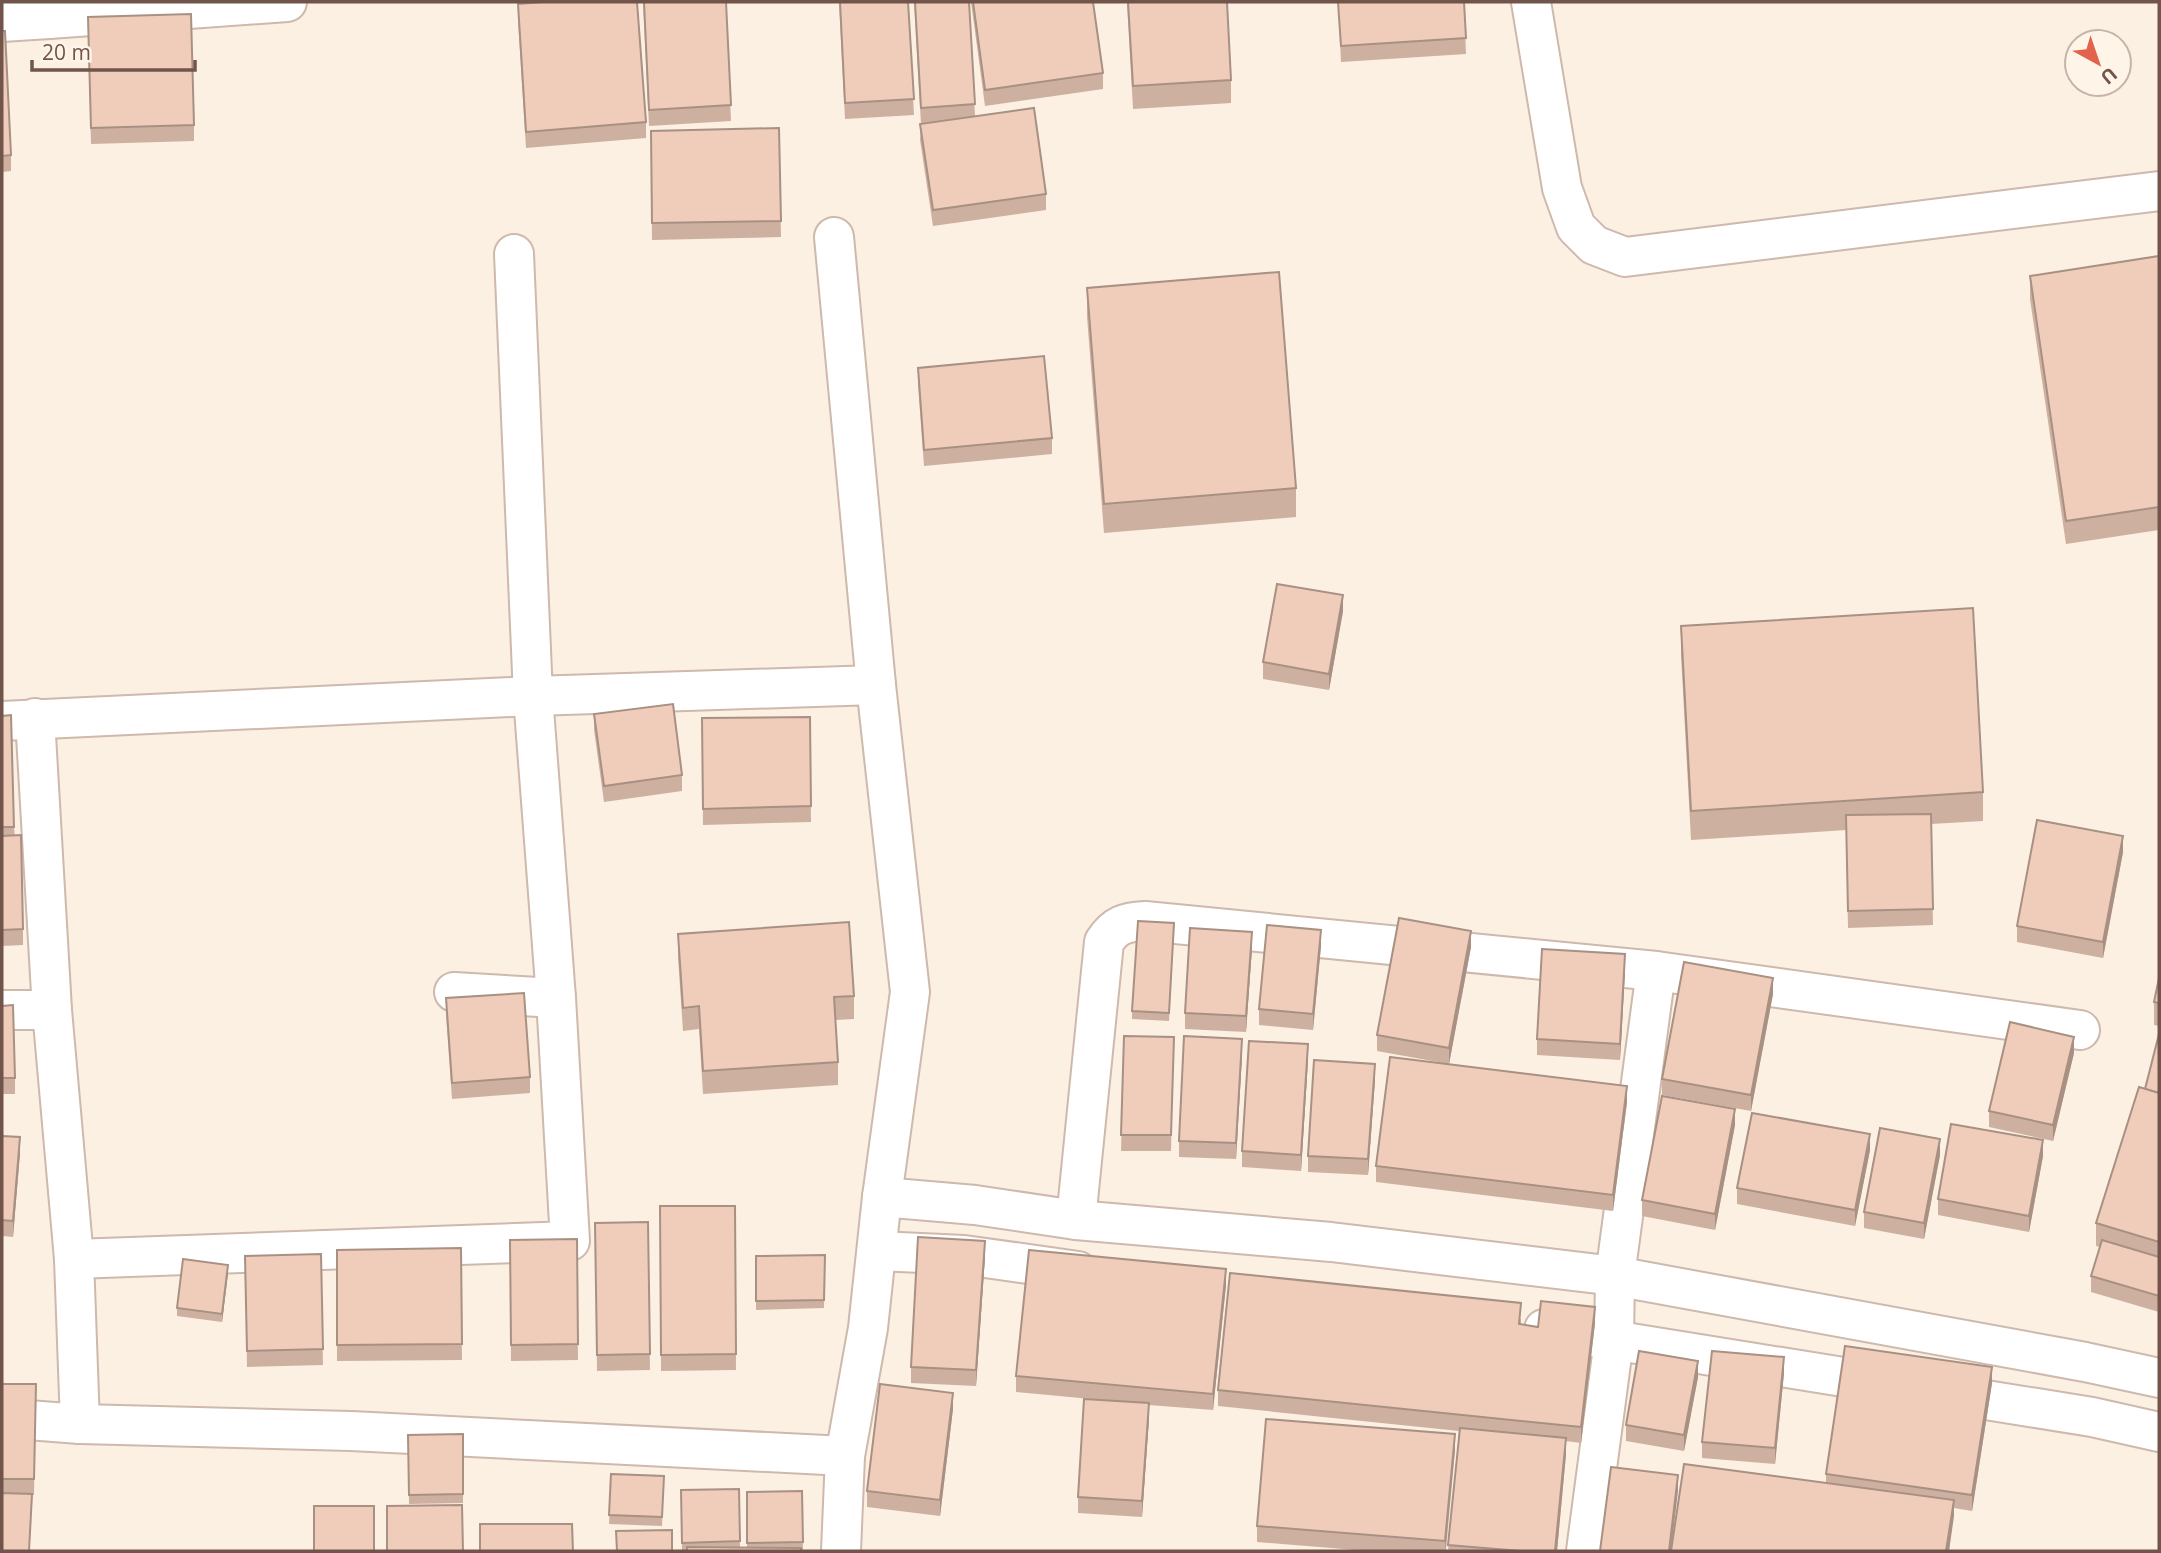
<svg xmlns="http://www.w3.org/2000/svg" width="2161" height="1553" viewBox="0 0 2161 1553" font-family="'Open Sans',sans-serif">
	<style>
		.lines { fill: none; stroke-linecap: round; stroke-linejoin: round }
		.minor-casing { stroke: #ceb9ac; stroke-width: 42 }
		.minor { stroke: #fff; stroke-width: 38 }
		.wall { fill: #ceb0a1 }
		.shaded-wall { fill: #a89083 }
		.building { fill: #f0cdbb; stroke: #a89083; stroke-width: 2 }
	</style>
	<rect width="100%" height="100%" fill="#fbf0e2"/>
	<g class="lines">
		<!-- minor casing -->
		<g class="minor-casing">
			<g id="minor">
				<polyline points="1531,2 1562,188 1576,227 1594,245 1625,257 2159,191"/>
				<polyline points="49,19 287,2"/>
				<polyline points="2,22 49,19 48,2"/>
				<polyline points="834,237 876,685 910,992 882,1197 868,1328 845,1456 841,1551"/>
				<polyline points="35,718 52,1010 74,1259"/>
				<polyline points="2,721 533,696 876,685"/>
				<polyline points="454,992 556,998"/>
				<polyline points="2,1010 52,1010"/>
				<polyline points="882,1197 975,1205 1076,1220 1331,1242 1615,1276 2085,1362 2159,1378"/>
				<path d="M1076,1220L1104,942C1115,925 1125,922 1145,921L1656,971L2080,1030"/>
				<polyline points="878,1251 964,1255 1078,1271"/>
				<polyline points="1544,1329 2092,1417 2159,1432"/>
				<polyline points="2,1418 80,1424 351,1431 845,1456"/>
				<polyline points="80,1424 74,1259 570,1241 556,998 533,696 514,254"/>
				<polyline points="1586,1551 1614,1340 1615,1276 1656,971"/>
			</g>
		</g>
		<!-- minor -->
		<use href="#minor" class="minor"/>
	</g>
	<!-- wall -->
	<g class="wall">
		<polygon points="643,2 726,2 731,121 649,126"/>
		<polygon points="839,2 908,2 914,115 845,119"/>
		<polygon points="914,2 969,2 975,116 1046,194 1046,210 933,226 920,140 921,124"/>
		<polygon points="971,2 1093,2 1103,73 1103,89 985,106"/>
		<polygon points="1127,2 1227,2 1231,80 1231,103 1133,109"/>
		<polygon points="1338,2 1464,2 1466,54 1341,62"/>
		<polygon points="518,4 646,122 646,138 526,148 518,20"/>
		<polygon points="2,31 11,155 11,171 2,172"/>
		<polygon points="88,33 194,125 194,141 91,144"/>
		<polygon points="779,128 781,237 652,240 651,131"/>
		<polygon points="2159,256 2159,530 2066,544 2030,299 2030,276"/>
		<polygon points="1087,288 1296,488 1296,517 1104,533 1087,317"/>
		<polygon points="918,368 1052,438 1052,454 924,466 918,384"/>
		<polygon points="1343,611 1329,690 1263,679 1263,662"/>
		<polygon points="1681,626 1983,792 1983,821 1931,824 1933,925 1848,928 1846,830 1691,840 1681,655"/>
		<polygon points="594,714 682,775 682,791 604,802 594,730"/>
		<polygon points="2,716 14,827 23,929 23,945 2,946"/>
		<polygon points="810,717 811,822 703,825 702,718"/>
		<polygon points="2123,852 2103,958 2017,942 2017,926"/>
		<polygon points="1174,923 1169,1021 1132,1019 1132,1011"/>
		<polygon points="678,934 854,996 854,1019 835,1020 838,1062 838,1085 703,1094 699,1029 683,1031 678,957"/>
		<polygon points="1321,946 1313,1030 1259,1025 1259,1009"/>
		<polygon points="1471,947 1449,1064 1377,1051 1377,1035"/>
		<polygon points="1252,948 1246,1032 1185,1029 1185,1013"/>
		<polygon points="1625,970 1620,1060 1537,1055 1537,1039"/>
		<polygon points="2159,978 2159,1026 2154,1025 2154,1002"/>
		<polygon points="1773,994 1751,1111 1662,1095 1662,1079"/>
		<polygon points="446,998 530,1077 530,1093 452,1099 446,1014"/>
		<polygon points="2,1006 15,1078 15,1094 2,1094"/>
		<polygon points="2159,1034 2159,1312 2091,1292 2091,1276 2100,1247 2096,1246 2096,1223 2145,1089"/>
		<polygon points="1124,1036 1174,1037 1171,1151 1121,1151"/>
		<polygon points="2074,1053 2053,1141 1989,1127 1989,1111"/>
		<polygon points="1242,1055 1236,1159 1179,1157 1179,1141"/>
		<polygon points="1308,1060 1301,1171 1242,1167 1242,1151"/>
		<polygon points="1375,1080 1368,1175 1308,1172 1308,1156"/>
		<polygon points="1627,1102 1613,1211 1376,1182 1376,1166"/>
		<polygon points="1735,1125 1715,1230 1642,1216 1642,1200"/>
		<polygon points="2,1136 20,1153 13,1237 2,1236"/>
		<polygon points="1870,1150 1855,1226 1737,1204 1737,1188"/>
		<polygon points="1940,1155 1924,1239 1864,1228 1864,1212"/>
		<polygon points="2043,1156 2029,1232 1938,1215 1938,1199"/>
		<polygon points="660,1206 735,1206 736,1370 661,1371"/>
		<polygon points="648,1222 650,1370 597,1371 595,1223"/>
		<polygon points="577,1239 578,1360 511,1361 510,1240"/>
		<polygon points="461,1248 462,1360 337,1361 337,1250"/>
		<polygon points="321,1254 323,1365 247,1367 245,1256"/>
		<polygon points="825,1255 824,1308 756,1310 756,1256"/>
		<polygon points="985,1257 976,1386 911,1383 911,1367"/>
		<polygon points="228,1273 222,1322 177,1316 177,1308"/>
		<polygon points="1226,1285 1213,1410 1149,1405 1149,1419 1142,1517 1078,1513 1078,1497 1102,1400 1016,1392 1016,1376"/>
		<polygon points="1521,1319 1521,1324 1538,1327 1595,1323 1581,1443 1566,1441 1566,1454 1557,1551 1448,1551 1459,1431 1218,1406 1218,1390"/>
		<polygon points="1784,1373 1775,1464 1702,1458 1702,1442"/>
		<polygon points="1698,1377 1684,1451 1626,1441 1626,1425"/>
		<polygon points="1992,1383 1972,1511 1954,1508 1949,1551 1671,1551 1826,1483 1826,1474"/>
		<polygon points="2,1384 36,1384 34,1495 32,1495 32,1510 2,1551"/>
		<polygon points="953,1409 940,1516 867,1507 867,1491"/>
		<polygon points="463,1434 463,1503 409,1504 408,1435"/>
		<polygon points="1455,1450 1446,1551 1368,1551 1257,1542 1257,1526"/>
		<polygon points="611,1474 664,1476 662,1526 609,1524"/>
		<polygon points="739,1489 740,1548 747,1548 747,1492 802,1491 803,1550 801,1551 682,1551 681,1490"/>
	</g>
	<!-- shaded-wall -->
	<g class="shaded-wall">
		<polygon points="1343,595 1343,611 1329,690 1329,674"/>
		<polygon points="2123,836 2123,852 2103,958 2103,942"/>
		<polygon points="1321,930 1321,946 1313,1030 1313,1014"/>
		<polygon points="1471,931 1471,947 1449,1064 1449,1048"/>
		<polygon points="1252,932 1252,948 1246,1032 1246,1016"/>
		<polygon points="1625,954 1625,970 1620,1060 1620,1044"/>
		<polygon points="1773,978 1773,994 1751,1111 1751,1095"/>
		<polygon points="2074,1037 2074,1053 2053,1141 2053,1125"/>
		<polygon points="1242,1039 1242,1055 1236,1159 1236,1143"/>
		<polygon points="1308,1044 1308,1060 1301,1171 1301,1155"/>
		<polygon points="1375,1064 1375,1080 1368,1175 1368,1159"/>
		<polygon points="1627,1086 1627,1102 1613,1211 1613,1195"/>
		<polygon points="1735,1109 1735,1125 1715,1230 1715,1214"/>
		<polygon points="1870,1134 1870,1150 1855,1226 1855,1210"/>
		<polygon points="20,1137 20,1153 13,1237 13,1221"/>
		<polygon points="1940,1139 1940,1155 1924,1239 1924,1223"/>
		<polygon points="2043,1140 2043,1156 2029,1232 2029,1216"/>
		<polygon points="985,1241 985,1257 976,1386 976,1370"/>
		<polygon points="228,1265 228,1273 222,1322 222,1314"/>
		<polygon points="1226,1269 1226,1285 1213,1410 1213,1394"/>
		<polygon points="1595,1307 1595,1323 1581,1443 1581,1427"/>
		<polygon points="1784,1357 1784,1373 1775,1464 1775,1448"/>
		<polygon points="1698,1361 1698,1377 1684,1451 1684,1435"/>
		<polygon points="1992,1367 1992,1383 1972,1511 1972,1495"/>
		<polygon points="953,1393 953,1409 940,1516 940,1500"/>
		<polygon points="1149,1403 1149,1419 1142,1517 1142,1501"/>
		<polygon points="1455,1434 1455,1450 1445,1551 1445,1541"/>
		<polygon points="1566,1438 1566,1454 1557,1551 1555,1551"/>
		<polygon points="1678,1475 1678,1491 1671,1551 1669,1551"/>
		<polygon points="1954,1500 1954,1516 1949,1551 1946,1551"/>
	</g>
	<!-- building -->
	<g class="building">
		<polygon points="542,2 637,2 646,122 526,132 518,4"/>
		<polygon points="644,2 726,2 731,105 649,110"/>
		<polygon points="840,2 908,2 914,99 845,103"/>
		<polygon points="915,2 969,2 975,104 921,108"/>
		<polygon points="973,2 1093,2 1103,73 985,90"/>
		<polygon points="1128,2 1227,2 1231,80 1133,86"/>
		<polygon points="1338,2 1464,2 1466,38 1341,46"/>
		<polygon points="191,14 194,125 91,128 88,17"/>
		<polygon points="2,31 5,31 11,155 2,156"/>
		<polygon points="1034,108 1046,194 933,210 920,124"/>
		<polygon points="779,128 781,221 652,223 651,131"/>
		<polygon points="2159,256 2159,507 2066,521 2030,276"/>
		<polygon points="1279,272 1296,488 1104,504 1087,288"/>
		<polygon points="1044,356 1052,438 924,450 918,368"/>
		<polygon points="1277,584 1343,595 1329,674 1263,662"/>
		<polygon points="1973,608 1983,792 1691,811 1681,626"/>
		<polygon points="673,704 682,775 604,786 594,714"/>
		<polygon points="11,715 14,827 2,827 2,716"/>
		<polygon points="810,717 811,806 703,809 702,718"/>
		<polygon points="1931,814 1933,909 1848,911 1846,815"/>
		<polygon points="2037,820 2123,836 2103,942 2017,926"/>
		<polygon points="21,835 23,929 2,930 2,836"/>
		<polygon points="1399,918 1471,931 1449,1048 1377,1035"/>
		<polygon points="1138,921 1174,923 1169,1013 1132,1011"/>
		<polygon points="849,922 854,996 834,997 838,1062 703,1071 699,1006 683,1008 678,934"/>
		<polygon points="1267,925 1321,930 1313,1014 1259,1009"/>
		<polygon points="1190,928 1252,932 1246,1016 1185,1013"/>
		<polygon points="1542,949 1625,954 1620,1044 1537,1039"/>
		<polygon points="1684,962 1773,978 1751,1095 1662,1079"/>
		<polygon points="2159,978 2159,1003 2154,1002"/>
		<polygon points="524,993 530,1077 452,1083 446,998"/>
		<polygon points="13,1005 15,1078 2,1078 2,1006"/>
		<polygon points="2010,1022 2074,1037 2053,1125 1989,1111"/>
		<polygon points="2159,1034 2159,1093 2145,1089"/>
		<polygon points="1124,1036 1174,1037 1171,1135 1121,1135"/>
		<polygon points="1184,1036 1242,1039 1236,1143 1179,1141"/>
		<polygon points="1249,1041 1308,1044 1301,1155 1242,1151"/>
		<polygon points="1390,1057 1627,1086 1613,1195 1376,1166"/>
		<polygon points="1314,1060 1375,1064 1368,1159 1308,1156"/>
		<polygon points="2139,1087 2159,1093 2159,1242 2096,1223"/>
		<polygon points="1662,1096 1735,1109 1715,1214 1642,1200"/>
		<polygon points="1752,1113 1870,1134 1855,1210 1737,1188"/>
		<polygon points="1951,1124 2043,1140 2029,1216 1938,1199"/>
		<polygon points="1880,1128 1940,1139 1924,1223 1864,1212"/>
		<polygon points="2,1136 20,1137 13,1221 2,1220"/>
		<polygon points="660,1206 735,1206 736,1354 661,1355"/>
		<polygon points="648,1222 650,1354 597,1355 595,1223"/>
		<polygon points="918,1237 985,1241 976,1370 911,1367"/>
		<polygon points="577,1239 578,1344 511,1345 510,1240"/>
		<polygon points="2102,1240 2159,1257 2159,1296 2091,1276"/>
		<polygon points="461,1248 462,1344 337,1345 337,1250"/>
		<polygon points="1029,1250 1226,1269 1213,1394 1016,1376"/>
		<polygon points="321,1254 323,1349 247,1351 245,1256"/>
		<polygon points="825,1255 824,1300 756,1301 756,1256"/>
		<polygon points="183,1259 228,1265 222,1314 177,1308"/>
		<polygon points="1230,1273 1521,1303 1519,1324 1538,1327 1541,1301 1595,1307 1581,1427 1218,1390"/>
		<polygon points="1845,1346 1992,1367 1972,1495 1826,1474"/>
		<polygon points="1639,1351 1698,1361 1684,1435 1626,1425"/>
		<polygon points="1712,1351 1784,1357 1775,1448 1702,1442"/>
		<polygon points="2,1384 36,1384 34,1479 2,1479"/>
		<polygon points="880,1384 953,1393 940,1500 867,1491"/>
		<polygon points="1084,1399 1149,1403 1142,1501 1078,1497"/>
		<polygon points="1266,1419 1455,1434 1445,1541 1257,1526"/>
		<polygon points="1460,1428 1566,1438 1555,1551 1521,1551 1448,1545"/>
		<polygon points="463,1434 463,1494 409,1495 408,1435"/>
		<polygon points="1684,1464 1954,1500 1946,1551 1671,1551"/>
		<polygon points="1611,1467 1678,1475 1669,1551 1600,1551"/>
		<polygon points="611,1474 664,1476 662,1517 609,1515"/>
		<polygon points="739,1489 740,1541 682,1543 681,1490"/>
		<polygon points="802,1491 803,1542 747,1543 747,1492"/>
		<polygon points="2,1493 32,1494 29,1551 2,1551"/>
		<polygon points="462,1505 463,1551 387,1551 387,1506"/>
		<rect x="314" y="1506" width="60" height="45"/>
		<polygon points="480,1524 572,1524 573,1551 480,1551"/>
		<polygon points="672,1530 672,1551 617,1551 616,1531"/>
		<polygon points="687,1547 801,1548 801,1551 687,1551"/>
	</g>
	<!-- border -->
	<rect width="2161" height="1553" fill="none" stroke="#72554a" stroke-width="7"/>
	<!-- north arrow -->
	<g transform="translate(2098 63) rotate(140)"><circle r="33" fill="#fef4e8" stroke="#c6b4a9" stroke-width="2"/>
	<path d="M0-5L12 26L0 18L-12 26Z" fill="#e1634b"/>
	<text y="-10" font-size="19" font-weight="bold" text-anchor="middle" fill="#72554a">U</text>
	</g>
	<!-- scale -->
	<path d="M32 60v10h163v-10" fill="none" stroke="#72554a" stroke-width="3.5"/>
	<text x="42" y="60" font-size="21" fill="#72554a" stroke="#fef4e8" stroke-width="5" paint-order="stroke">20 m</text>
</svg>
